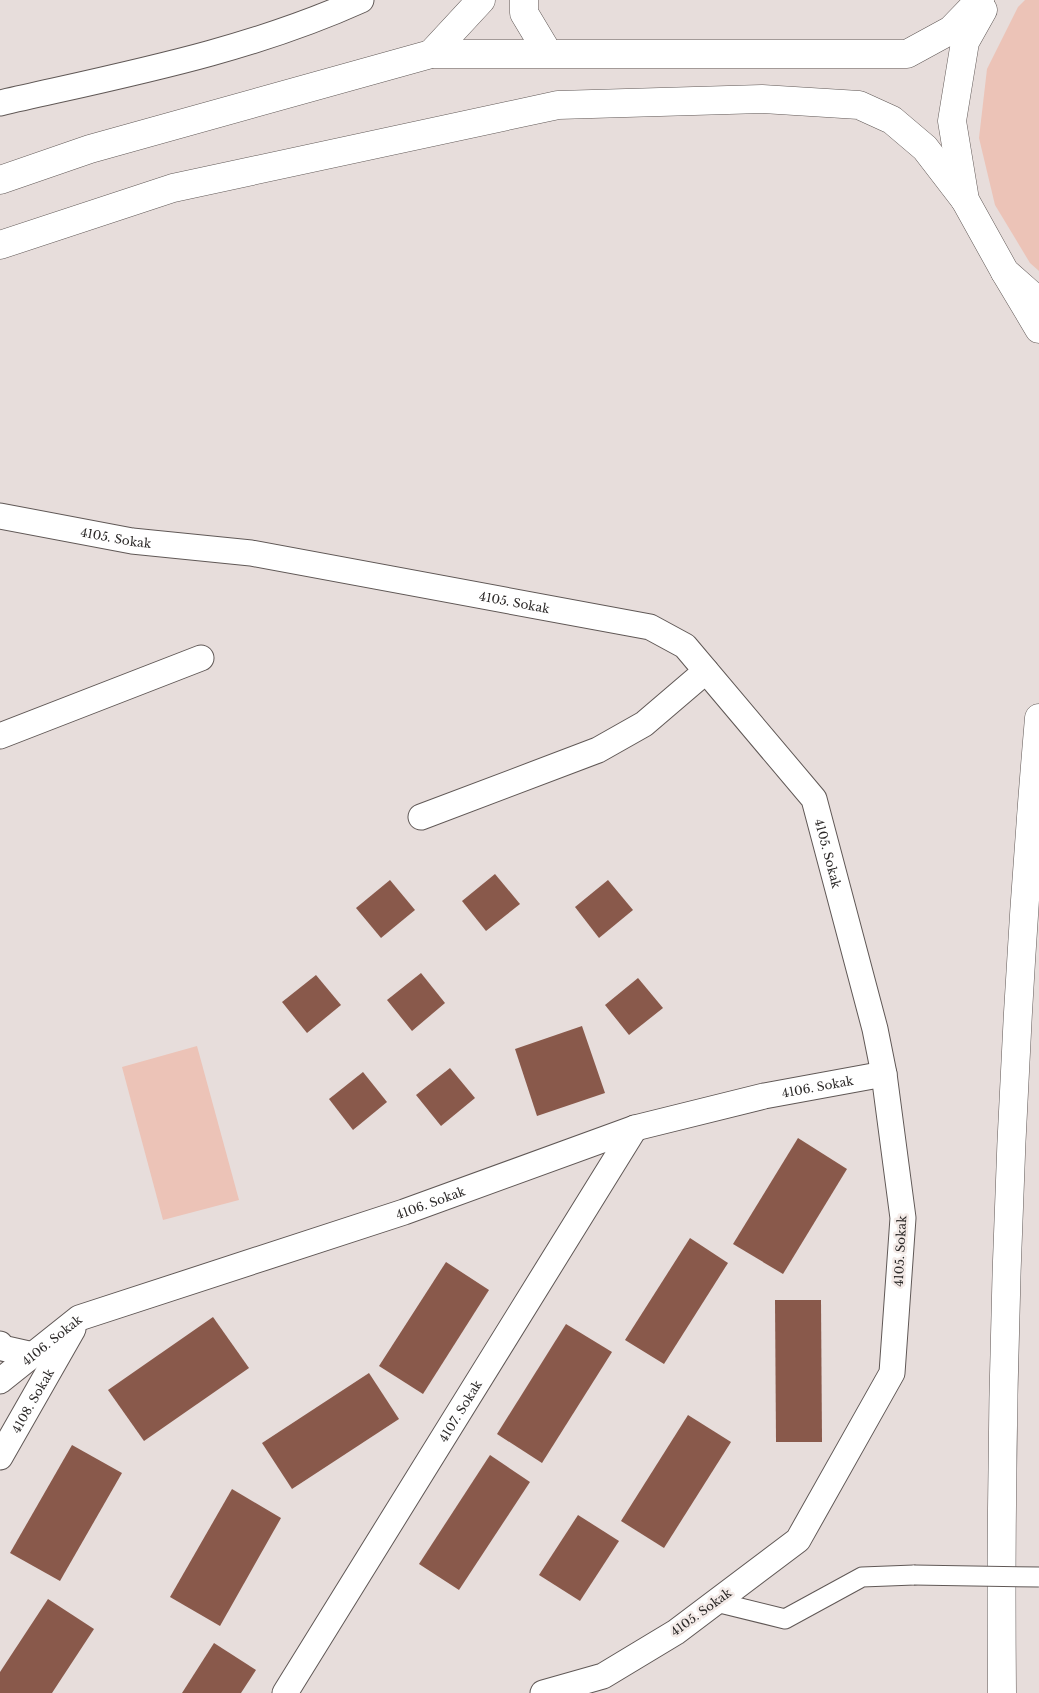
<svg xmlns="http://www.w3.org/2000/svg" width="1039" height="1693" viewBox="0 0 1039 1693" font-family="'Libre Baskerville',serif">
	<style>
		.green { fill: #ecc3b7 }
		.building { fill: #89594b }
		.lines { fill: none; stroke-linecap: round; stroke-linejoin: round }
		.pedestrian-casing { stroke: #605856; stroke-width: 21 }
		.minor-casing { stroke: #605856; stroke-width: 27 }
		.tertiary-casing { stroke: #605856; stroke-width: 29 }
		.primary-casing { stroke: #605856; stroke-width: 29 }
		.trunk-casing { stroke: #605856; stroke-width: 29 }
		.pedestrian { stroke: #fff; stroke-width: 19 }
		.minor { stroke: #fff; stroke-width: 25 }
		.tertiary { stroke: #fff; stroke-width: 28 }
		.primary { stroke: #fff; stroke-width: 28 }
		.trunk { stroke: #fff; stroke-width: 28 }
		.pedestrian-bridge-casing { stroke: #605856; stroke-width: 21; stroke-linecap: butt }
		.pedestrian-bridge { stroke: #fff; stroke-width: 19 }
		.labels { text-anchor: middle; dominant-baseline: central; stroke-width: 5; stroke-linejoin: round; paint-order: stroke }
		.street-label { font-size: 12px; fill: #2c2928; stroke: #f4ebe8 }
	</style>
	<rect width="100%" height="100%" fill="#e7dddb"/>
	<!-- green -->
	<g class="green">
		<polygon points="1025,0 1039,0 1039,271 1030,263 995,205 979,138 987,69 1018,7"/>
		<polygon points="197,1046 239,1200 163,1220 122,1067"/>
	</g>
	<!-- building -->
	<g class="building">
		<polygon points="495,874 520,904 486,931 462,901"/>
		<polygon points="390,880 415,910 381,938 356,908"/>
		<polygon points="608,880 633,910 599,938 575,907"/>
		<polygon points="421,973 445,1003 412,1031 387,1000"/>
		<polygon points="316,975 341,1005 307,1033 282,1002"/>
		<polygon points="638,978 663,1008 629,1035 605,1005"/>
		<polygon points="582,1026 605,1093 537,1116 515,1049"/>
		<polygon points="450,1068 475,1098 441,1126 416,1095"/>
		<polygon points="363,1072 387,1102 353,1130 329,1099"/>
		<polygon points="798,1138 847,1169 783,1274 733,1244"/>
		<polygon points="690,1238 728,1263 664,1364 625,1340"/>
		<polygon points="446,1262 489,1290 423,1394 379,1366"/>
		<polygon points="775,1300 821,1300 822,1442 776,1442"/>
		<polygon points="213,1317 249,1368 144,1441 108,1390"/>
		<polygon points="566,1324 612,1352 542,1463 497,1434"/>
		<polygon points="369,1373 399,1419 292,1489 262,1443"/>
		<polygon points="688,1415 731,1442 664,1548 621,1521"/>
		<polygon points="72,1445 122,1473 60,1581 10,1553"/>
		<polygon points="490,1455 530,1482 459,1590 419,1564"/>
		<polygon points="232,1489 281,1518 220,1626 170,1597"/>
		<polygon points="578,1515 619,1541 580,1601 539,1575"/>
		<polygon points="48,1599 94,1629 52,1693 0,1693 0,1672"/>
		<polygon points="214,1643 256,1670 241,1693 182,1693"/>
	</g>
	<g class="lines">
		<!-- pedestrian casing -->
		<g class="pedestrian-casing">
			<polyline id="pedestrian" points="716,1602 785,1619 862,1577 914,1575"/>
		</g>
		<!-- minor casing -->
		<g class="minor-casing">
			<g id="minor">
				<path d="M0,103C122,75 246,52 361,0"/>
				<path id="s1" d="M0,516L132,541L251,553L650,627L685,646L814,799L875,1029L884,1074L903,1218L892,1373L798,1540L676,1632L603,1676L543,1693"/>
				<polyline points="0,736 201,658"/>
				<polyline points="421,817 598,750 644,724 706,671"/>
				<polyline points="0,1344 2,1348 33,1355"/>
				<path id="s2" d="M0,1381L79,1318L404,1212L635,1128L764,1096L884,1074"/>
				<path id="s3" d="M0,1457L73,1329"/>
				<path id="s4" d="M285,1693L635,1128"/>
			</g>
		</g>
		<!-- tertiary casing -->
		<g class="tertiary-casing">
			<g id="tertiary">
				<polyline points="524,0 524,13 548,53"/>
				<polyline points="431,54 481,0"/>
			</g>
		</g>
		<!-- primary casing -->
		<g class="primary-casing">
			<g id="primary">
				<polyline points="983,10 965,42 952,121 965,200 1005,272 1039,302"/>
				<polyline points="0,180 90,149 431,54 907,54 951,30 980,0"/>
				<polyline points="0,245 173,188 558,105 762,99 859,105 892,120 925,148 965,200"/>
			</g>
		</g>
		<!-- trunk casing -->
		<g class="trunk-casing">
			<g id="trunk">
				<polyline points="1005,272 1039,329"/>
				<path d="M1002,1693C999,1368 1011,1043 1039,718"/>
			</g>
		</g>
		<!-- pedestrian -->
		<use href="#pedestrian" class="pedestrian"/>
		<!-- minor -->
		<use href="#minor" class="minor"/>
		<!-- tertiary -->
		<use href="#tertiary" class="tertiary"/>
		<!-- primary -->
		<use href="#primary" class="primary"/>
		<!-- trunk -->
		<use href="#trunk" class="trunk"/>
		<!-- pedestrian-bridge casing -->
		<g class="pedestrian-bridge-casing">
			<polyline id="pedestrian-bridge" points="914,1575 1039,1577"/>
		</g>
		<!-- pedestrian-bridge -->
		<use href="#pedestrian-bridge" class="pedestrian-bridge"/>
	</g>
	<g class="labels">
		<!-- street labels -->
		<g class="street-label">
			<text stroke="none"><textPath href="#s1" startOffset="118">4105. Sokak</textPath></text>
			<text stroke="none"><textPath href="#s1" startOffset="522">4105. Sokak</textPath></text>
			<text stroke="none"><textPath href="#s1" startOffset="956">4105. Sokak</textPath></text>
			<text stroke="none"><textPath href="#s2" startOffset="876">4106. Sokak</textPath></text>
			<text stroke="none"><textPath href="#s2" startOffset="471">4106. Sokak</textPath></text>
			<text transform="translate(900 1251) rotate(-87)">4105. Sokak</text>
			<text stroke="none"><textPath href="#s2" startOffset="66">4106. Sokak</textPath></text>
			<text stroke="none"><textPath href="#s3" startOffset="65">4108. Sokak</textPath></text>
			<text stroke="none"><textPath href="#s4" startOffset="332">4107. Sokak</textPath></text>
			<text transform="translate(701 1612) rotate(-36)">4105. Sokak</text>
		</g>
	</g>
</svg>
